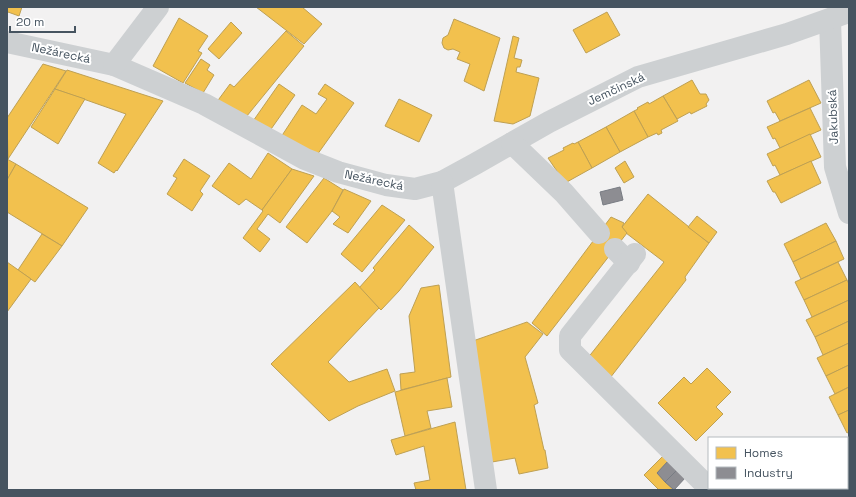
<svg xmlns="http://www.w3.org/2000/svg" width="856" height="497" viewBox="0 0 856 497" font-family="'Space Grotesk',sans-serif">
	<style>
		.homes { fill: #f2c14e; stroke: #bea053 }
		.industry { fill: #8d8d92; stroke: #787c83 }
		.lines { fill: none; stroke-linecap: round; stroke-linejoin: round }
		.minor { stroke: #cdd0d2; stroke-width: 22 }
		.labels { text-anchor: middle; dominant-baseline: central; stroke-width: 4; stroke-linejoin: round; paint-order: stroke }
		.street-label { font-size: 12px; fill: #465460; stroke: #fff }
	</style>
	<rect width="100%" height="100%" fill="#f2f1f1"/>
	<!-- homes -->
	<g class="homes">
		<polygon points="7,7 22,7 19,16 8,12 7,14"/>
		<polygon points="256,7 302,7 322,24 304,44"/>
		<polygon points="607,12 620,35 586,53 573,30"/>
		<polygon points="179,18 208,36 198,51 202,53 183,83 153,66"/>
		<polygon points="454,19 500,38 484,91 464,81 470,64 457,59 460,52 453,49 448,50 444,48 442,43 443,38 448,35"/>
		<polygon points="231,22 242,33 219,59 208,49"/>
		<polygon points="286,31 304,46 242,122 216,103 230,84 234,87"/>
		<polygon points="513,36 519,38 514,58 522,60 520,67 517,67 516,72 539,78 530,116 513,124 494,121"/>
		<polygon points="201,59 210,65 207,70 214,75 203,93 185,83"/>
		<polygon points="43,64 66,71 8,159 7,118"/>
		<polygon points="67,70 163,101 117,171 116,170 114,173 98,163 126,114 55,89"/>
		<polygon points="692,80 700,94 706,94 709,100 706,104 707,106 691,114 690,112 677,119 663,96"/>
		<polygon points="809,80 821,103 780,121 775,112 773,113 767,101"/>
		<polygon points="279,84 295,95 269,132 251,124"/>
		<polygon points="325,84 354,103 317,155 281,137 302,105 316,114 327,99 318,94"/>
		<polygon points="55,89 85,99 58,144 31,127"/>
		<polygon points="663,96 678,121 661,130 662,133 658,135 657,133 648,137 634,111 638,109 637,108 648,102 649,104"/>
		<polygon points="399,99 432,115 419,142 385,126"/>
		<polygon points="810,108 821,130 780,148 775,138 773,139 767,127"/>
		<polygon points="634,111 648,137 620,152 606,127"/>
		<polygon points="606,127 620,152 592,168 578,142"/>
		<polygon points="810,134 821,157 780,175 775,165 773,166 767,154"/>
		<polygon points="578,142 592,168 565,183 548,158 564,150 563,148 573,143 574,144"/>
		<polygon points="268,153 292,169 262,210 246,199 239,205 212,186 229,163 251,179"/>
		<polygon points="7,159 16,164 7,180"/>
		<polygon points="184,159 210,176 200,191 203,194 192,211 167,194 177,178 173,176"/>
		<polygon points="625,161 634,177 624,183 615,168"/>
		<polygon points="811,161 821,183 781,203 775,192 773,192 767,181"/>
		<polygon points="16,164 88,208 62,246 7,212 7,180"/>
		<polygon points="292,169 314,176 280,223 268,214 257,229 270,239 260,252 243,238 263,211 262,210"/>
		<polygon points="324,178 343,190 332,211 307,243 286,227"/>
		<polygon points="344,189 371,201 348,233 333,224 340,217 332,211"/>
		<polygon points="648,194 709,243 685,277 686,280 610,378 587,359 664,262 626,233 622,227"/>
		<polygon points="382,205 405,220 362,272 341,254"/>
		<polygon points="697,216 717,232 709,243 688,227"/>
		<polygon points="611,217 624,223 622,227 627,233 547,336 532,323"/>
		<polygon points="826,223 836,241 793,262 784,244"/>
		<polygon points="409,225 434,247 399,291 381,310 359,288 375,270 373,268"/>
		<polygon points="42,234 62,246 35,282 18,270"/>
		<polygon points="836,241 844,259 801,279 793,262"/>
		<polygon points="7,262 31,279 7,312"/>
		<polygon points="838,262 847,280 804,300 795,282"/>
		<polygon points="847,280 849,284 849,300 812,317 804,300"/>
		<polygon points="355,282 379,308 328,362 349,382 387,369 395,391 358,406 329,421 271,364"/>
		<polygon points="439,285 451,377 401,390 400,374 415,372 409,316 421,288"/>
		<polygon points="849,300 849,321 815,337 806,320"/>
		<polygon points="849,321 849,343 823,355 815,337"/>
		<polygon points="527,322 543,334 525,357 538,403 534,405 544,450 545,450 548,468 519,474 515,458 492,462 470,342"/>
		<polygon points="849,343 849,365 826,376 817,358"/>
		<polygon points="849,365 849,387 835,394 826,376"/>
		<polygon points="707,368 731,392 716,407 723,414 696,441 658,403 684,377 691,384"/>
		<polygon points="447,378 452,407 427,411 431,428 405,436 395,392"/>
		<polygon points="849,387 849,410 838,415 829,397"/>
		<polygon points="849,410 849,432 847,433 838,415"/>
		<polygon points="455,422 466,490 416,490 414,483 430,480 424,446 396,455 391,440"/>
		<polygon points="664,455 669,460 657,473 674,490 659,490 644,475"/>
		<polygon points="753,488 812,488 810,490 755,490"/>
	</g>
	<!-- industry -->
	<g class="industry">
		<polygon points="620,187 623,200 603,205 600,192"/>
		<polygon points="847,449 849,451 849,464 847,466"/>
		<polygon points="669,460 678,469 665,482 657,473"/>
		<polygon points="678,469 686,477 674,490 665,482"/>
	</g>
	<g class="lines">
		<!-- minor -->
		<g class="minor">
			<polyline points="830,20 835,167 849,213"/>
			<polyline points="7,42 114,65 204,104 305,159 338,172 386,185 415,189 442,182 475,164 549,122 638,77 787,34 849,12"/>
			<polyline points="114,65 158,7"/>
			<polyline points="512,143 564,193 599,233"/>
			<polyline points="442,182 486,490"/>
			<polyline points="615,249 629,263"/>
			<polyline points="635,254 570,336 570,350 711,490"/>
		</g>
	</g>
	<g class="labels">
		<!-- street labels -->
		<g class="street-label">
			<text transform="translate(61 53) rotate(12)">Nežárecká</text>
			<text transform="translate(616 89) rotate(-25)">Jemčinská</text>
			<text transform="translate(833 117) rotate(-92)">Jakubská</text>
			<text transform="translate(374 180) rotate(12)">Nežárecká</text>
		</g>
	</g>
	<!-- border -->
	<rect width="856" height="497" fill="none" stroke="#465460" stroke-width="16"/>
	<!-- legend -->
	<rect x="708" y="437" width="140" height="52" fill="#ffffff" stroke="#b5bbbf"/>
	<rect x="716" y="447" width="20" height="12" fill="#f2c14e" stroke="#b5bbbf"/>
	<text x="744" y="457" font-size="12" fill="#465460">Homes</text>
	<rect x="716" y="467" width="20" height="12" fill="#8d8d92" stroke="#b5bbbf"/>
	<text x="744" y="477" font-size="12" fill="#465460">Industry</text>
	<!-- scale -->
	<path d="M10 26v6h65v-6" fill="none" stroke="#465460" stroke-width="2"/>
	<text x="16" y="26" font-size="12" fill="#465460" stroke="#ffffff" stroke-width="3" paint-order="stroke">20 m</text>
</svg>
